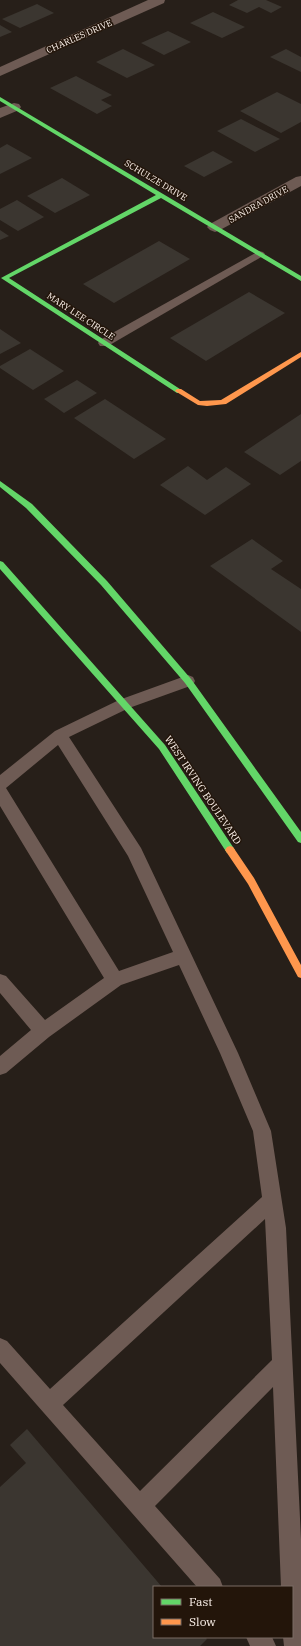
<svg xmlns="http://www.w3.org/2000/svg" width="301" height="1646" viewBox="0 0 301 1646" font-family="'IBM Plex Serif',serif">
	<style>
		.building { fill: #3b3630 }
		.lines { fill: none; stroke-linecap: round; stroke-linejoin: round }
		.lane { fill: #6e5b54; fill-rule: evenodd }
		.street { fill: #6e5b54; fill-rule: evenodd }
		.fast { fill: #63d668; fill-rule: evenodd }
		.slow { fill: #ff974d; fill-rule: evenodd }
		.labels { text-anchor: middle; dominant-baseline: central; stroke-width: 3; stroke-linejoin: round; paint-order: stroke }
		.far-street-label { font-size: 9px; fill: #fdf2eb; stroke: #23150a }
		.street-label { font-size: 10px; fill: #fdf2eb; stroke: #23150a }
	</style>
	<rect width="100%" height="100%" fill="#271f19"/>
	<!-- building -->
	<g class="building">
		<polygon points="238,0 266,0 282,7 271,13 259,7 247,13 229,5"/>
		<polygon points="37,4 54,13 20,28 2,19"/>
		<polygon points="213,12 245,27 222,38 190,23"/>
		<polygon points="0,25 12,32 0,37"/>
		<polygon points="168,31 191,42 164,55 141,43"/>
		<polygon points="123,49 155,65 127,78 96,62"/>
		<polygon points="286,49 301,57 301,72 270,57"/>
		<polygon points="76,76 112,95 101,100 112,106 97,114 50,88"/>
		<polygon points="277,92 301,104 301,122 281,133 240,111"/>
		<polygon points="241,119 280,139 255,152 217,131"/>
		<polygon points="7,144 32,158 0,174 0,148"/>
		<polygon points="213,151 233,162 204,177 184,166"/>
		<polygon points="62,178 90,195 55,213 27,196"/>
		<polygon points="17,200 44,217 18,231 0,220 0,209"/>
		<polygon points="0,230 9,236 0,240"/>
		<polygon points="159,241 190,259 114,303 83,284"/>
		<polygon points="249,292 285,313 206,361 170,338"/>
		<polygon points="0,329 21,343 0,354"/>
		<polygon points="30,349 64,371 33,390 0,368 0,366"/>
		<polygon points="77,380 97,393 64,413 44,399"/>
		<polygon points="105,399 166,439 134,459 74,418"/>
		<polygon points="301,414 301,461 280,475 244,452"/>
		<polygon points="188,466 207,480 226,467 251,484 205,515 160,485"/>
		<polygon points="252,539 283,561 271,569 301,589 301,632 210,566"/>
		<polygon points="27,1429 162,1587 154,1587 154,1637 205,1637 207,1639 200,1646 0,1646 0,1487 26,1463 10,1445"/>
	</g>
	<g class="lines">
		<!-- lane -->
		<g class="lane">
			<polygon points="259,251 263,252 265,254 263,256 108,346 100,346 98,343 100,340"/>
			<path d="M188,675L193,677L195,681L193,685L129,708L69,737L141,848L238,1053L271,1131L286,1228L301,1539V1646H284L283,1637H292V1587H281L273,1387L155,1506L220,1579L223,1587H197L0,1363V1338L7,1341L50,1389L262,1197L253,1131L220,1053L179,965L121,985L49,1037L6,1073L0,1075V1056L31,1030L0,993V974L6,976L45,1020L104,978L0,806V775L55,731L119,700ZM58,745L128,856L173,952L119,971L6,788ZM265,1219L272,1360L140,1491L63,1405Z"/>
			<polygon points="246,1637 272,1637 276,1646 250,1646"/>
		</g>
		<!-- street -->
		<g class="street">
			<polygon points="148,0 165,0 164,3 0,76 0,67"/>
			<polygon points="14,103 19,104 21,107 19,110 0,118 0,108"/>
			<polygon points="301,176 301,186 220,230 215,232 210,230 207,227 210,224 296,177"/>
		</g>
		<!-- fast -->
		<g class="fast">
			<polygon points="0,97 301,276 301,281 161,198 9,278 183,391 181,393 177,393 1,278 156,195 0,101"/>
			<polygon points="0,481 32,504 107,581 191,679 301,832 301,843 298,842 185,683 101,585 26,508 0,487"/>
			<polygon points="0,561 3,562 165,745 235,850 233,853 227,853 159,749 0,569"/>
		</g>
		<!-- slow -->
		<g class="slow">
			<polygon points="301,352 301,357 226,404 207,406 198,405 175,391 177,389 181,389 200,401 221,400"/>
			<polygon points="230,846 233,847 254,878 301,965 301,978 298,977 248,884 227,853 225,850 227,847"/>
		</g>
	</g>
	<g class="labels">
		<!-- far-street labels -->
		<g class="far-street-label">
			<text transform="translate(79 36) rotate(-24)">CHARLES DRIVE</text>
			<text transform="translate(156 180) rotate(31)">SCHULZE DRIVE</text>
			<text transform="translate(258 204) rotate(-29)">SANDRA DRIVE</text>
			<text transform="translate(81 316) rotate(33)">MARY LEE CIRCLE</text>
		</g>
		<!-- street labels -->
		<g class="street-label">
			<text transform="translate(203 790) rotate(56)">WEST IRVING BOULEVARD</text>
		</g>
	</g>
	<!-- legend -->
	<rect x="153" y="1586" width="140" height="52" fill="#23150a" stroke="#7a6d64"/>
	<rect x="161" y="1599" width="20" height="6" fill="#63d668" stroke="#7a6d64"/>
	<text x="189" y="1606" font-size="12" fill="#fdf2eb">Fast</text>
	<rect x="161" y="1619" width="20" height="6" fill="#ff974d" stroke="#7a6d64"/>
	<text x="189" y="1626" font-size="12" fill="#fdf2eb">Slow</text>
</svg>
